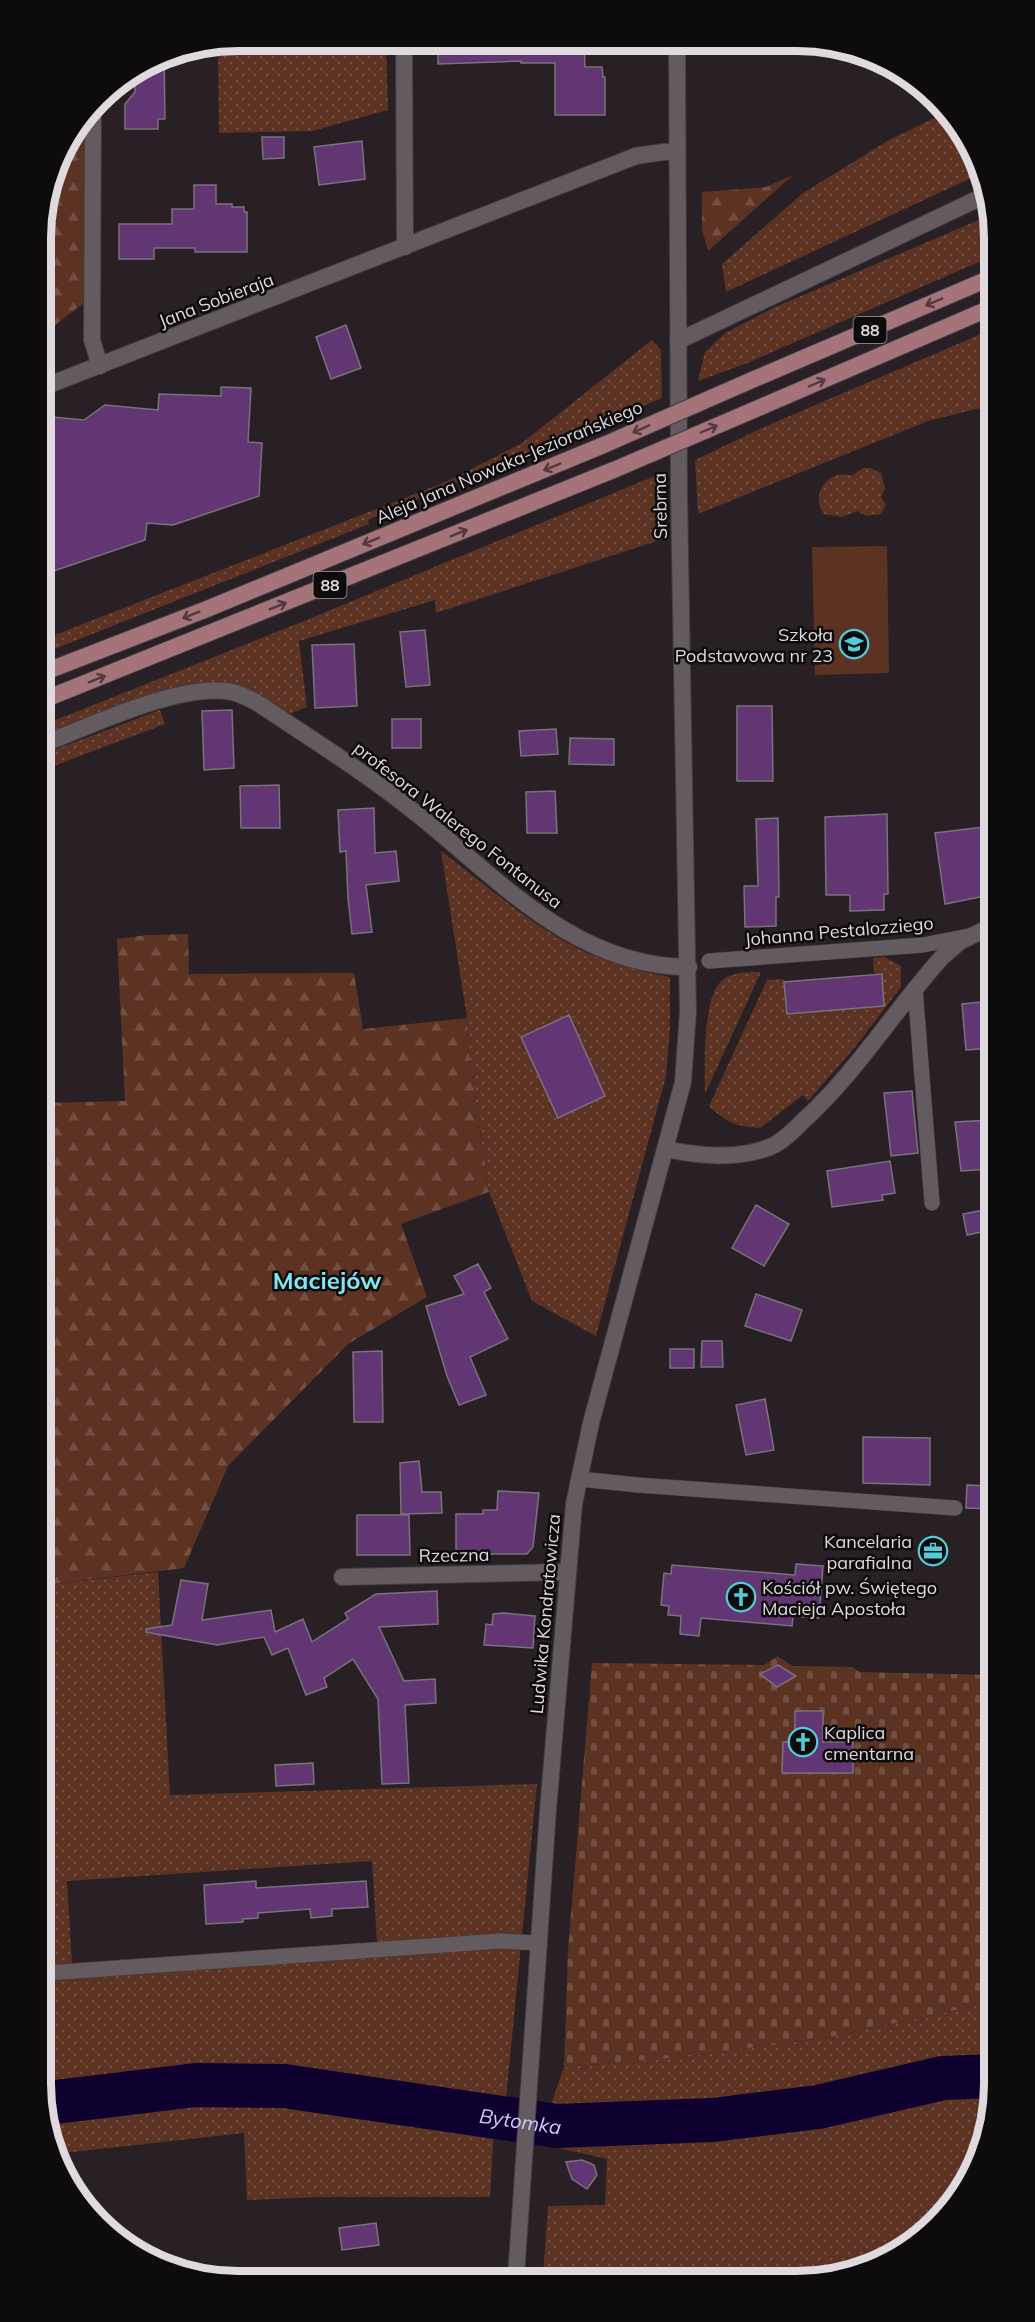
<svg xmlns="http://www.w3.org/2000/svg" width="1035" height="2322" viewBox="0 0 1035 2322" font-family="Mulish,sans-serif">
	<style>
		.grass { fill: url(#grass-dots); fill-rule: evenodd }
		.forest { fill: url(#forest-firs) }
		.cemetery { fill: url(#cemetery-stones) }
		.garden { fill: #5c3223 }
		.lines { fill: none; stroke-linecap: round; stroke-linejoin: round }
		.river { stroke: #0e012f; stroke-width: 44 }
		.building { fill: #623673; stroke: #78727a; stroke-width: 1.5 }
		.service-casing { stroke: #423c40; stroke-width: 16 }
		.minor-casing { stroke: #423c40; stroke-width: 18 }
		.tertiary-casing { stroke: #423c40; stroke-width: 18 }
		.primary-casing { stroke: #423c40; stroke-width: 18 }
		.service { stroke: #645b60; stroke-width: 15 }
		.minor { stroke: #645b60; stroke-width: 16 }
		.tertiary { stroke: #645b60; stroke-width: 16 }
		.primary { stroke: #a5747b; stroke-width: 16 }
		.primary-bridge-casing { stroke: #423c40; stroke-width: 18; stroke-linecap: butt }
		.primary-bridge { stroke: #a5747b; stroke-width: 16 }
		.oneway { stroke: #523a3e }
		.labels { text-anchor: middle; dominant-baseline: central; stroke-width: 5; stroke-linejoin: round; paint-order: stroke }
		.shield { fill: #0e0b0d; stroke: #a09c9f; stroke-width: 1.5 }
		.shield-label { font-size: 16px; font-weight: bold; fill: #dfdadd }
		.street-label { font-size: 18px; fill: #dfdadd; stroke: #0e0b0d }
		.poi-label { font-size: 18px; fill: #dfdadd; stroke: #0e0b0d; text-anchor: end }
		.water-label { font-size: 20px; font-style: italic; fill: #ceccf4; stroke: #0e0b0d }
		.district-label { font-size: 24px; font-weight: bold; fill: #7de8f2; stroke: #0e0b0d }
		.rim { fill: none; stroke: #dfdadd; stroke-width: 8 }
	</style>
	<defs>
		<pattern id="grass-dots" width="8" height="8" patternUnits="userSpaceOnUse" patternTransform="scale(1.5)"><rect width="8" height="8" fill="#5c3223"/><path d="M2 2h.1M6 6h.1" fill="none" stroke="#734f42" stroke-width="1.8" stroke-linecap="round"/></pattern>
		<pattern id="forest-firs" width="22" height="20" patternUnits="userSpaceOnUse" patternTransform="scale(1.5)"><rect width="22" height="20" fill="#5c3223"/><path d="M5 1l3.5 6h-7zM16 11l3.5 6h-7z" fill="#734f42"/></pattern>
		<pattern id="cemetery-stones" width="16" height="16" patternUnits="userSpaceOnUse" patternTransform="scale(1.5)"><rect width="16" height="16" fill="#5c3223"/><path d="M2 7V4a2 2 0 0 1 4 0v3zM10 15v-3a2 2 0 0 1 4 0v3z" fill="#734f42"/></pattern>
	</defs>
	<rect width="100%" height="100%" fill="#282024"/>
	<!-- grass -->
	<g class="grass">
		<polygon points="238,41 386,41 388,110 312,131 219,133 218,44"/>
		<polygon points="947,112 961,128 982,173 726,292 722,264 803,193 889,140"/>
		<polygon points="988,216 988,258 745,364 698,381 705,352 725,333 773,308"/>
		<polygon points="988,331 988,406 928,421 698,514 695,460 764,427"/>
		<polygon points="652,340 661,350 662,398 368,520 369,524 42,654 42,640 448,481 522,443"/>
		<path d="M864,468H871L881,473L885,488L881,497L886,505L881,514L866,516L858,511L842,517L824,514C813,500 820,481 837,475C842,474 847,475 852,475C855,474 860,469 864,468Z"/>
		<polygon points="662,473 663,539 436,613 435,600 299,641 307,707 289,714 242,688 218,684 43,738 43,725 304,621"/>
		<polygon points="160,710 165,724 43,770 43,754"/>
		<path d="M441,851C485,884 532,926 581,950C609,963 640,971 670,977V1029L666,1076L596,1336L532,1301L489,1192L468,1046L467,1018Z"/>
		<path d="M884,957L901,966V987L856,1046L808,1101L803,1095L760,1128C735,1126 727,1123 709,1106L767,980L784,979L787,1013L884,1006L882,974L874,973L873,958Z"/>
		<path d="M761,972L705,1094C705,1069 701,992 725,978C736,972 749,972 761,972Z"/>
		<path d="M158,1572L170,1795L537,1784L506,2098L270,2070L223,2069L47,2090L45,1585ZM372,1861L377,1942L72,1963L67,1881Z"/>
		<polygon points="994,2002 994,2056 919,2063 774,2094 656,2112 549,2110 564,2067 685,2057 830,2037"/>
		<polygon points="994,2092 979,2160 946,2214 907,2248 849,2275 543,2276 548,2206 605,2205 607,2159 550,2146 550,2138 628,2138 720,2132 802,2121 938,2094"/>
		<polygon points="292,2100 494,2129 490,2197 320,2197 247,2200 244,2133 55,2154 47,2136 47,2119 175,2101"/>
	</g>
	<!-- forest -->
	<g class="forest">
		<polygon points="85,119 85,302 41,336 41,224 61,150"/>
		<polygon points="793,175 708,251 702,229 702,192 766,187"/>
		<polygon points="188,934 189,974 354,973 363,1029 467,1018 468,1046 489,1192 401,1224 427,1297 348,1344 228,1466 184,1568 45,1585 44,1245 47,1245 44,1103 125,1101 117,939 147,935"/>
	</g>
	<!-- cemetery -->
	<polygon class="cemetery" points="778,1656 792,1666 852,1667 860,1672 993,1675 994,2002 830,2037 685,2057 564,2067 568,1950 592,1663 764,1665"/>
	<!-- garden -->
	<polygon class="garden" points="887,546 889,673 815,675 812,547"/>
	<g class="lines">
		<!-- river -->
		<path class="river" id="s1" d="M47,2103L196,2085L284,2086L557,2126L713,2120L818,2107L943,2078L994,2076"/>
	</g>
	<!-- building -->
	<g class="building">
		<polygon points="438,42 584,43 585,67 602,67 603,77 605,77 605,115 555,115 555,63 521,63 521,61 438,64"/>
		<polygon points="164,55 165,119 158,119 158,129 125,129 125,104 135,92 135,72"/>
		<polygon points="262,137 284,137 284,158 263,159"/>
		<polygon points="362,141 365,179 319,185 314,147"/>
		<polygon points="194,185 216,185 216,204 232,204 232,207 244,207 244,212 247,212 247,252 195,252 195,248 154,248 154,259 119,259 119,224 172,224 172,209 194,209"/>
		<polygon points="346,325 361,368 331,379 316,337"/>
		<polygon points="221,387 251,388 248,442 262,443 259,496 173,525 147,523 145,540 42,575 42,421 53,422 53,417 84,420 105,405 158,410 159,394 221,396"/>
		<polygon points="425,630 430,685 406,687 400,632"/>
		<polygon points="354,644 357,706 315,708 312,645"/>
		<polygon points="737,706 772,706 773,781 737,781"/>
		<polygon points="232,710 234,768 204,770 202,711"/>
		<rect x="392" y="719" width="29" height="29"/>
		<polygon points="556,729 558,754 521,756 519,731"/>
		<polygon points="570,738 614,739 614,765 569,764"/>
		<polygon points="279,785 280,828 241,828 240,786"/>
		<polygon points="555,791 557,833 527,833 526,792"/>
		<polygon points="374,808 375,853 396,851 399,881 366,885 372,932 352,934 348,898 346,851 340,852 338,810"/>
		<polygon points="887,814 888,894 884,894 884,910 850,911 850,895 826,895 825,817"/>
		<polygon points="778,818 779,897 776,897 776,926 745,927 744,886 758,886 756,819"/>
		<polygon points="983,827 990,866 990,895 945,904 935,833"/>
		<polygon points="882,974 884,1006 787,1014 784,982"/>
		<polygon points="990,1001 991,1048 966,1050 962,1004"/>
		<polygon points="569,1015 605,1096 558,1118 521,1037"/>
		<polygon points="912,1091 918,1153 891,1156 884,1093"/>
		<polygon points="991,1120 991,1169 961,1171 955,1122"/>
		<polygon points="890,1161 895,1193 882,1195 883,1200 832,1207 827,1171"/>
		<polygon points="756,1205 789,1224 764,1266 732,1248"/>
		<polygon points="989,1209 991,1230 967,1235 963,1214"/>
		<polygon points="478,1264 491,1288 484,1292 508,1339 470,1357 486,1395 459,1405 447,1376 426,1306 464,1294 454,1276"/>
		<polygon points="756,1294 802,1310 791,1341 745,1326"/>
		<polygon points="702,1341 722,1341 723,1367 701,1367"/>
		<rect x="670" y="1349" width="24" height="19"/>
		<polygon points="382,1351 383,1422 354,1422 353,1352"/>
		<polygon points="765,1399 774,1450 746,1455 736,1405"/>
		<polygon points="863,1437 930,1438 930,1485 863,1483"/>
		<polygon points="419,1461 422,1492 441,1492 442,1513 401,1514 400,1463"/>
		<polygon points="967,1485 992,1486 992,1509 966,1508"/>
		<polygon points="498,1491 539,1493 533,1547 527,1554 456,1554 456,1514 483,1514 483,1510 497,1510"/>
		<polygon points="357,1515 409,1515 410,1555 357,1555"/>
		<polygon points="796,1564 823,1566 819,1618 793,1616 792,1626 701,1618 699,1636 680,1634 681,1616 668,1615 669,1606 661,1605 664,1573 671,1574 672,1565 795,1575"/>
		<polygon points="181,1580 208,1584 202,1620 271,1610 275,1632 303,1619 312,1642 348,1619 345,1613 376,1594 437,1591 438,1624 379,1627 404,1681 435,1679 436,1703 405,1705 409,1783 382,1784 378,1699 353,1659 324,1678 327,1687 306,1695 288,1648 272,1655 264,1637 217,1645 146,1632 146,1629 172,1625"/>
		<polygon points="504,1613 535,1616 533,1648 484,1645 486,1624 492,1625 493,1614"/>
		<polygon points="778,1665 796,1676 777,1687 760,1674"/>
		<polygon points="795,1711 823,1711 823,1742 853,1742 853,1773 782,1773 783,1742 795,1742"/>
		<polygon points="313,1763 314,1784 276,1786 275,1765"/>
		<polygon points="256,1881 256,1888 366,1881 368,1907 332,1909 332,1916 311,1918 310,1909 258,1913 258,1918 243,1919 243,1922 206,1924 204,1885"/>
		<polygon points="582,2160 594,2165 597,2175 587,2189 572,2179 566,2162"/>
		<polygon points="376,2223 379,2245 342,2250 339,2228"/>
	</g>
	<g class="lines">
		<!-- service casing -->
		<g class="service-casing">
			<g id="service">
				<polyline points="709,961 923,945 969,936"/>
				<polyline points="915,988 932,1203"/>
				<polyline points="579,1479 638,1485 955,1508"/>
				<polyline points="47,1973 500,1941 539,1943"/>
			</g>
		</g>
		<!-- minor casing -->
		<g class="minor-casing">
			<g id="minor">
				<polyline points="404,42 405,247"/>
				<polyline points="93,109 92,340 100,366"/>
				<polyline points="678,341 988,194"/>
				<polyline points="41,388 636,156 663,152 677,152"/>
				<path d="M43,744C91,726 175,685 226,691C237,692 246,697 256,702C310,738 366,773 417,814C499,879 575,967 689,967"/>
				<polyline points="665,1149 683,1082 688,1011 679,495 677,43"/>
				<polyline points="342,1577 567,1572"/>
			</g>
		</g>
		<!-- tertiary casing -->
		<g class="tertiary-casing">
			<path id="tertiary" d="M516,2276L548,1810L574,1504L591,1423L665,1149C700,1156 736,1160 770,1147C782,1142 793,1131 802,1122C856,1073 894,1011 942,957L961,941L990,927"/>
		</g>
		<!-- primary casing -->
		<g class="primary-casing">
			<g id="primary">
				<polyline points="752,380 988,279"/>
				<polyline points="763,406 988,309"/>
				<polyline points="42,673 207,609 606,444"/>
				<polyline points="43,700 616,469"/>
			</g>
		</g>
		<!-- service -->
		<use href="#service" class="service"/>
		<!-- minor -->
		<use href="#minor" class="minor"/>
		<!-- tertiary -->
		<use href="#tertiary" class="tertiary"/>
		<!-- primary -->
		<use href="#primary" class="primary"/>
		<!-- primary-bridge casing -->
		<g class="primary-bridge-casing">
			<g id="primary-bridge">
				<polyline points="606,444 752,380"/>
				<polyline points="616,469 763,406"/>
			</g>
		</g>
		<!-- primary-bridge -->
		<use href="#primary-bridge" class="primary-bridge"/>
	</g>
	<!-- one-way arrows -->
	<defs><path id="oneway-shaft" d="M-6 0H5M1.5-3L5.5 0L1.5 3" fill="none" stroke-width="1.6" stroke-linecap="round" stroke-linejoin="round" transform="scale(1.5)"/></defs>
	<g class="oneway">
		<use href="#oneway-shaft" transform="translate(934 302) rotate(157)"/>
		<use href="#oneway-shaft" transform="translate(817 383) rotate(-23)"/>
		<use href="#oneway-shaft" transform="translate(641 429) rotate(156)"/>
		<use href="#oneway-shaft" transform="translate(709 429) rotate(-23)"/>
		<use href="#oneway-shaft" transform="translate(552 467) rotate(158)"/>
		<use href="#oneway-shaft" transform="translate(459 533) rotate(-22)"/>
		<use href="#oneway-shaft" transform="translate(371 541) rotate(158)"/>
		<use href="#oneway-shaft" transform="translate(278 606) rotate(-22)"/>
		<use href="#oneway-shaft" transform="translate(191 615) rotate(158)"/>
		<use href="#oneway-shaft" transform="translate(97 679) rotate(-22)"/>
	</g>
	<!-- icons -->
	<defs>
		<g id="school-ring" transform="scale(1.5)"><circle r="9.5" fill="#0e0b0d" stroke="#52ccd6" stroke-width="1.5"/><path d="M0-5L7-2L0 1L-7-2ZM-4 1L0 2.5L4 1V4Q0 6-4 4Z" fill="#52ccd6"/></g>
		<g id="office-ring" transform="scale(1.5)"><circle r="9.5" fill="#0e0b0d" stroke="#52ccd6" stroke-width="1.5"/><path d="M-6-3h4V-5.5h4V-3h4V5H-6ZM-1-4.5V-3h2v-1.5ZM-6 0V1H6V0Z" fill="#52ccd6"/></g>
		<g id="church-ring" transform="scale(1.5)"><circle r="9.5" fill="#0e0b0d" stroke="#52ccd6" stroke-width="1.5"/><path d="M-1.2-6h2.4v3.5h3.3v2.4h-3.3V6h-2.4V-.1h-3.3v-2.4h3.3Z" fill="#52ccd6"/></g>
	</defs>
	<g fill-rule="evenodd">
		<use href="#school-ring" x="854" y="644"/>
		<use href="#office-ring" x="933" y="1551"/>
		<use href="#church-ring" x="741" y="1597"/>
		<use href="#church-ring" x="803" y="1742"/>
	</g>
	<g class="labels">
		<!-- shield labels -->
		<g class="shield">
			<rect x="853.5" y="317" width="33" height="26" rx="4.5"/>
			<rect x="313.5" y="572" width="33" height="26" rx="4.5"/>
		</g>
		<g class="shield-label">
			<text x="870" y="330">88</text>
			<text x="330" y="585">88</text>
		</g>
		<!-- street labels -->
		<g class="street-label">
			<text transform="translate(216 300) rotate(-21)">Jana Sobieraja</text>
			<text transform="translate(509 462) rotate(-23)">Aleja Jana Nowaka-Jeziorańskiego</text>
			<text transform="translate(660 506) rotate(-91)">Srebrna</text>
			<text transform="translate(458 825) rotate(38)">profesora Walerego Fontanusa</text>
			<text transform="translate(839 931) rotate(-5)">Johanna Pestalozziego</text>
			<text transform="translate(454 1555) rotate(-1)">Rzeczna</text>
			<text transform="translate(545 1614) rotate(-85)">Ludwika Kondratowicza</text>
		</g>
		<!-- poi labels -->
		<g class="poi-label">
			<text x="833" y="634">Szkoła<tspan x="833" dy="21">Podstawowa nr 23</tspan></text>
			<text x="912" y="1541">Kancelaria<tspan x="912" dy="21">parafialna</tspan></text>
			<text x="762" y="1587" text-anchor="start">Kościół pw. Świętego<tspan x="762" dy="21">Macieja Apostoła</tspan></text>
			<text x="824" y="1732" text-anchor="start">Kaplica<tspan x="824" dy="21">cmentarna</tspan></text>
		</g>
		<!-- water labels -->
		<g class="water-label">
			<text stroke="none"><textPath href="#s1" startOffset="477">Bytomka</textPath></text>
		</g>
		<!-- district labels -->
		<g class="district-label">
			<text x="327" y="1280">Maciejów</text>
		</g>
	</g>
	<!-- crop -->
	<path d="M0 0H1035V2322H0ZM238 51H797A187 187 0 0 1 984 238V2084A187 187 0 0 1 797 2271H238A187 187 0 0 1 51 2084V238A187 187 0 0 1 238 51Z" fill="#0e0b0d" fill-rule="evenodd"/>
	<path class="rim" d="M238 51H797A187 187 0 0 1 984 238V2084A187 187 0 0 1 797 2271H238A187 187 0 0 1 51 2084V238A187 187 0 0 1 238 51Z"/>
</svg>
